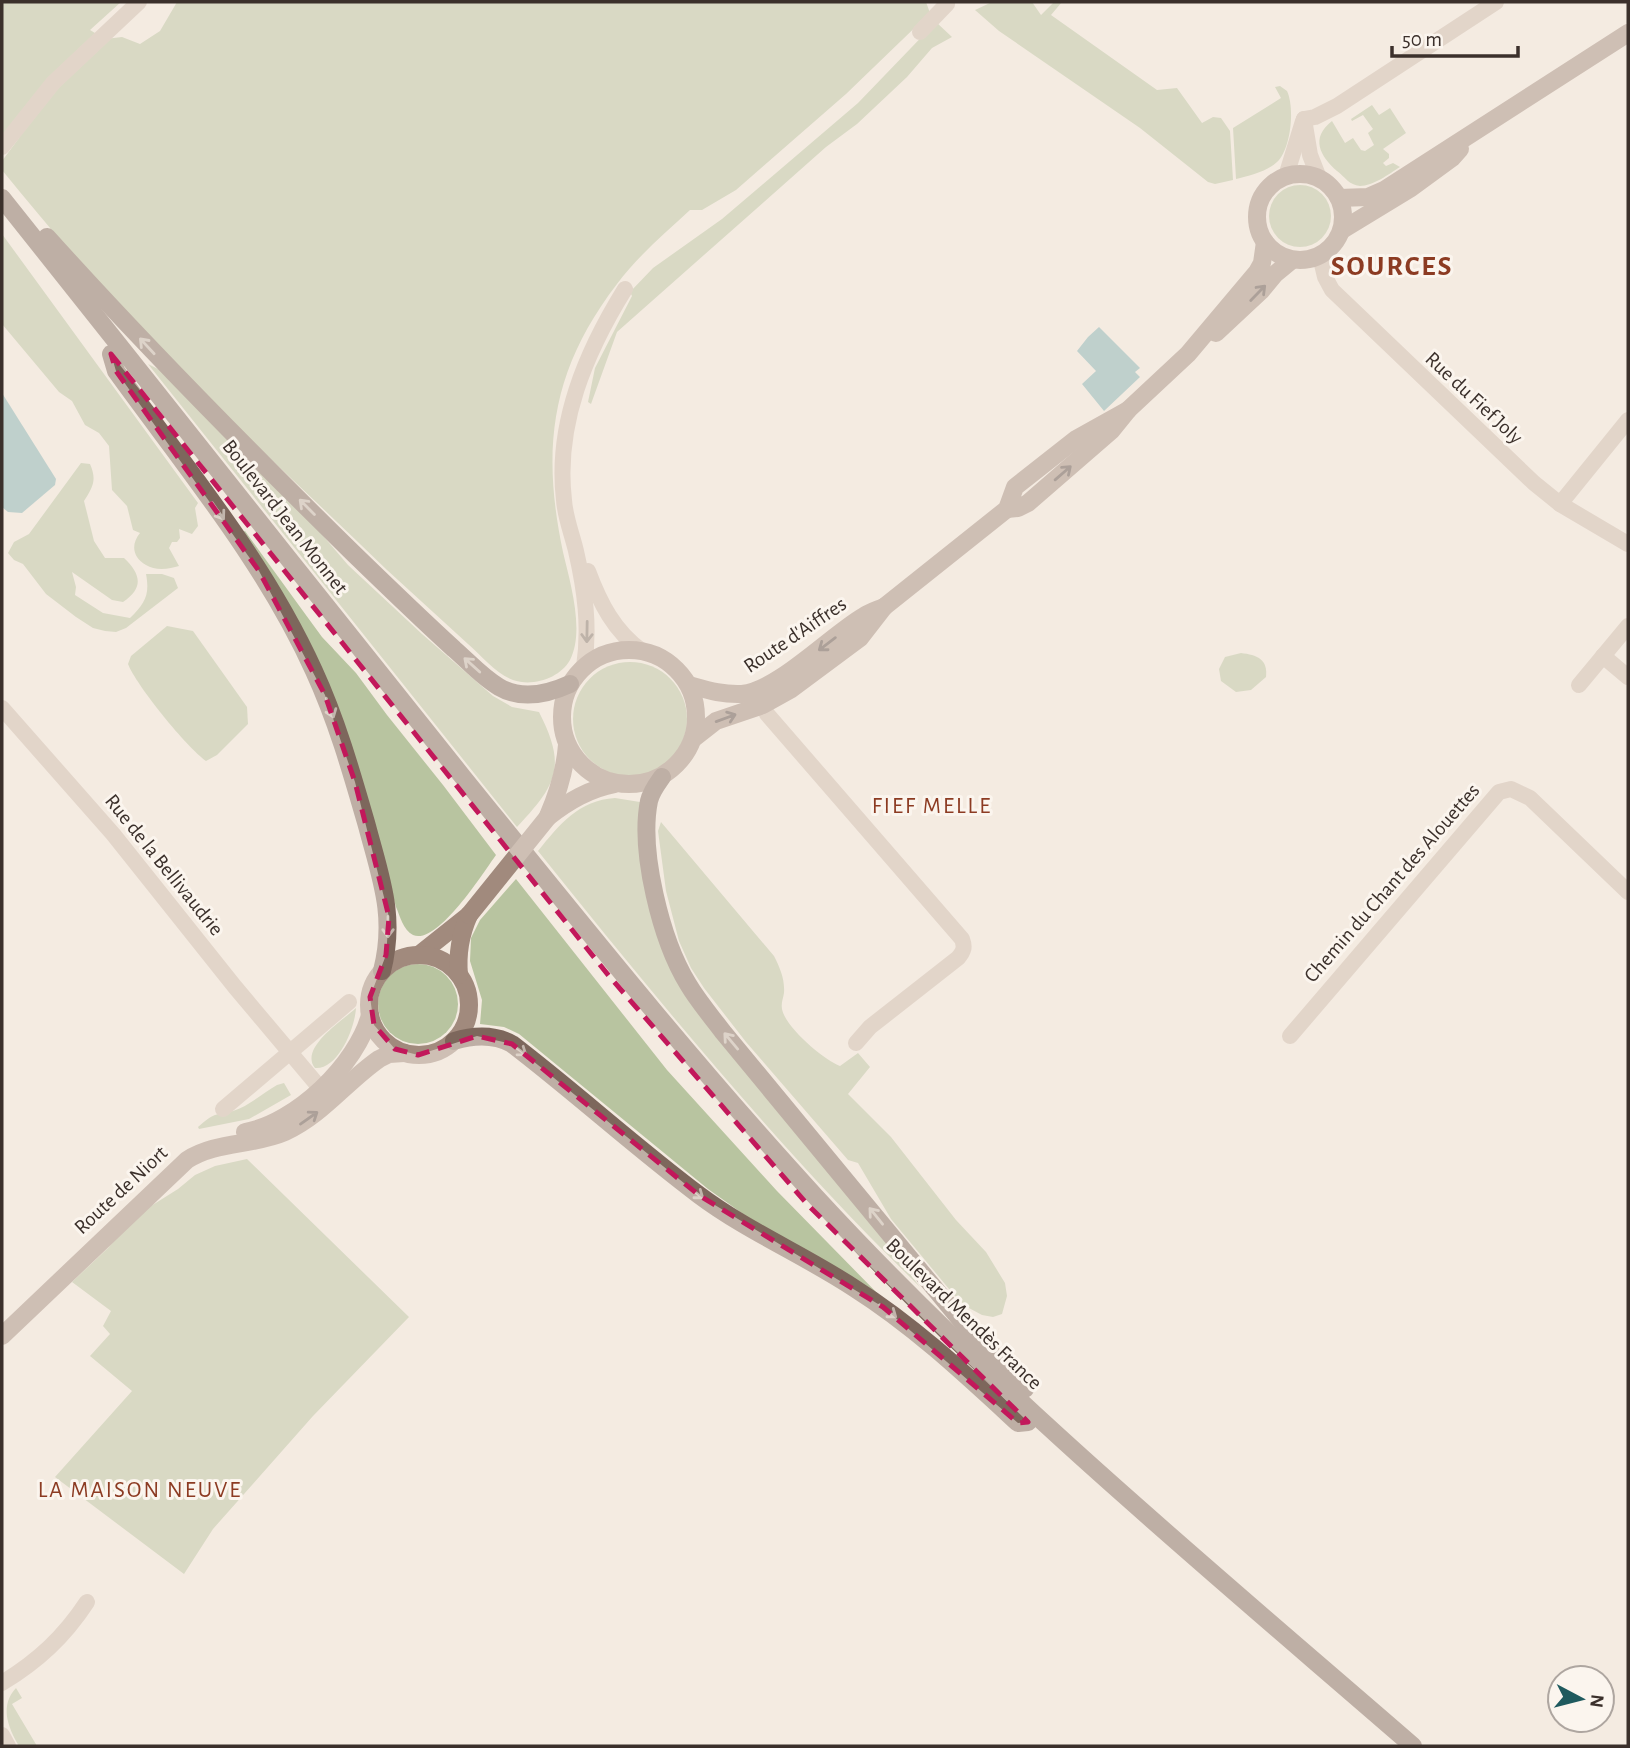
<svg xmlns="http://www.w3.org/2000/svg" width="1630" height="1748" viewBox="0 0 1630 1748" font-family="'Alegreya Sans',sans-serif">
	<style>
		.green { fill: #b8c4a0 }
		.water { fill: #7fb0b2 }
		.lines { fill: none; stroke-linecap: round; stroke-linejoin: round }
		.street { stroke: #cdbbac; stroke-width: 16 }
		.secondary { stroke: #a18a7d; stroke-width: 18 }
		.primary { stroke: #7d675c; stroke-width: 18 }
		.secondary-bridge { stroke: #a18a7d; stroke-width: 18 }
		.oneway { stroke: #544640 }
		.oneway2 { stroke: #c2b5ac }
		.oneway3 { stroke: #7d6f65 }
		.marked { fill: none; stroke: #c2185b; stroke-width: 5; stroke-dasharray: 14 9; stroke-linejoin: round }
		.labels { text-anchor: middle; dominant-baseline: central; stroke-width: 6; stroke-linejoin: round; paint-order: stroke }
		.street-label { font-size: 21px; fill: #3b302b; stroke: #fbf5ee }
		.neighbourhood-label { font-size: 23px; letter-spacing: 2px; fill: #8c3b22; stroke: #fbf5ee }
		.district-label { font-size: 28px; font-weight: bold; letter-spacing: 2px; fill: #8c3b22; stroke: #fbf5ee }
	</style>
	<rect width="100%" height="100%" fill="#f4ebe1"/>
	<!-- green -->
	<g class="green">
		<path d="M2,2H121L90,30L105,39L122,37L140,44L160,31L177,2H926L930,13L846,94L736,190L702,210H690C665,233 637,257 617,284C551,370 541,448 563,552C570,582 585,631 570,660C560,678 533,687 513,680C496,674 482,656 468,644C441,619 414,595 387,570C310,495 229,422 155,345C101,289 51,230 2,170V161L19,138L2,134Z"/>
		<polygon points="992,2 1032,2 1041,15 1054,2 1062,2 1051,15 1157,90 1177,88 1202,123 1213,117 1221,118 1230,131 1233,180 1215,184 1208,182 1140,128 999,31 975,10"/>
		<polygon points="936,22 952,37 932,48 907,77 857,124 826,147 617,332 591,404 588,402 595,368 632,296 630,292 653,268 722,219 858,103"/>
		<path d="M1280,86L1287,91C1295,108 1291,149 1277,162C1268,171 1249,176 1236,179L1233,128L1281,98L1275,87Z"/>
		<path d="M1372,105L1379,115L1390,108L1406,133L1383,149L1389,154V158L1383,163L1386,166L1393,163L1400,167C1389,174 1373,186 1360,186C1349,185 1345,177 1337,171C1320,156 1310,138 1332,121L1345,143L1353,138L1361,150L1365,151L1374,145L1368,133L1373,129L1363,115L1352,121L1351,119Z"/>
		<circle cx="1300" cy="216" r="31"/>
		<path d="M2,234L198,503L195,508L198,526L192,534L179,529L180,538L177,542H172L169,548L179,566C170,569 155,571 146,565C132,557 131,544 140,533L133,530L127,506L112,490L109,446L99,433L85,425L72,401L59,392L2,324Z"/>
		<path d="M148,364L164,372L313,524L348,565L422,634L493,696L512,707L539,712C567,767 557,784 517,827Z"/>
		<path d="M81,463L90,464C97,480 93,487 84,501L94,541L105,558H124C141,574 144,588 123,602L112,600L72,572L76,587L75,595L103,613L130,618C145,603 150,595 146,574H162L174,578L178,588L126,628L116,632L105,631L93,628L76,617L46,594L23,564L14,560L8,553L14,542L29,534Z"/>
		<path d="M245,531L303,611L322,637L356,673L387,715L443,785L496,855C483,873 437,946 413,935C403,930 400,916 396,907L350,743L241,533Z"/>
		<path d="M167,626L193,631L247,707L248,724L217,755L206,761C187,748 136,685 128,664L131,656Z"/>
		<path d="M1241,653C1257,655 1268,659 1266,677L1251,690L1236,692L1221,681L1219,669L1225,657Z"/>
		<circle cx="630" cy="719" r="57"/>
		<path d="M615,798L640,802L662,947L920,1287C781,1151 659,1002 538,851C559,825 579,800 615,798Z"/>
		<path d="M661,822L774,956C780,968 785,979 784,993C783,999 781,1003 782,1009C785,1027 824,1060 840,1066L858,1053L870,1067L848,1094L891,1137L956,1220L986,1252L1005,1283L1007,1296L1002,1314L993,1317L982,1315L967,1307L954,1295L891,1219L858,1163L848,1160L746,1042L704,988L691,968L679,941L666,891L658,831Z"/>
		<polygon points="516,879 667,1070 777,1191 880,1296 746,1216 708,1189 519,1034 504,1027 480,1024 482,1000 470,961 471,938 480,920"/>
		<circle cx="418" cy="1004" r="40"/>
		<path d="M356,1008C355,1028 338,1070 315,1068C299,1048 342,1021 356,1008Z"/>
		<path d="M284,1083L291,1095L249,1119L199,1129L198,1127C215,1112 213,1116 233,1111C249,1106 263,1093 277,1085Z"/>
		<polygon points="247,1159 409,1317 313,1416 213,1529 184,1574 55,1477 132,1391 90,1356 110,1334 103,1326 111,1311 72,1282 108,1248 135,1216 178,1189 195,1175 215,1166"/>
		<path d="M16,1688L22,1698L12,1704L37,1746H19C7,1726 0,1705 16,1688Z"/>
	</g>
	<!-- water -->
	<g class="water">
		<polygon points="1099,327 1140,368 1135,372 1140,377 1104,411 1082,384 1096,371 1077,351 1088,337"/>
		<polygon points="2,393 56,479 55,485 22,513 8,512 2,507"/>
	</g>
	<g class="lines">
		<!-- street -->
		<g class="street">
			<polyline points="920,32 947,4 946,2"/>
			<polyline points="1304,119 1315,117 1337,106 1496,2"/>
			<polyline points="1304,119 1310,155 1319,178"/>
			<polyline points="2,147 53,83 139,2"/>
			<polyline points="1286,176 1303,121"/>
			<polyline points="1320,256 1325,277 1332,290 1534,483 1560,504 1628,544"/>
			<polyline points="1560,504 1628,420"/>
			<path d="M588,571C600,603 614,631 642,651"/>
			<polyline points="1603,656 1628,677"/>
			<path d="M584,667C590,627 585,590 576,551C572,534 565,517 564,500C555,424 586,352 625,289"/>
			<polyline points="1579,685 1628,626"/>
			<path d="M763,705L767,714L962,939C965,947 964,951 958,958L870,1027L856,1043"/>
			<polyline points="2,708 113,834 235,987 320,1088"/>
			<polyline points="1290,1036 1499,792 1511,789 1530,798 1628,892"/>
			<polyline points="223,1109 349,1002"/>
			<path d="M2,1683C38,1661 64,1637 87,1602"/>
			<polyline points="2,1735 8,1746"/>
		</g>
		<!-- secondary -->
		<g class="secondary">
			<circle cx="1300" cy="217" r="43"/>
			<polyline points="1339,198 1368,197 1384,190 1628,33"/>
			<polyline points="1342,230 1411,188 1452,158 1460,149"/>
			<polyline points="1216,333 1261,291 1275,274 1292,260"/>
			<polyline points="1007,509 1018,508 1028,503 1111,431 1128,410 1188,354 1257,272 1262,263 1265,242"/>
			<circle cx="629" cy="717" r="67"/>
			<path d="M689,685C707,690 723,695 742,694C779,690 831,635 864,616C870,612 877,610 884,607L1007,509L1015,487L1076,439L1128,410"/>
			<polyline points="693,739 716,721 763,705 790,690 860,638 884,607"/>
			<path d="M548,816C558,793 565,770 567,745"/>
			<path d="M548,817C569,801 589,789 615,784"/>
			<polyline points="420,954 469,915"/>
			<circle cx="419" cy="1005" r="50"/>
			<path d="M459,975C457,953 460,935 469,915"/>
			<path d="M245,1132C296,1123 357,1064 370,1015"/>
			<path d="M2,1336L187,1160C216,1141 253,1146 285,1132C322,1115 346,1082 379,1059L389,1054L404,1053"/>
		</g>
		<!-- primary -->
		<g class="primary">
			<path d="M2,198C155,390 308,584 462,776C577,918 691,1061 815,1196C999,1396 1209,1569 1413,1746"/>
			<path d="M47,237C146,347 249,451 354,554C387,586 420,618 454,649C469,662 482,677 499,687C521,700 548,694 570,684"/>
			<path d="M111,354L116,371C186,468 264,561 314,671C337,721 352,774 367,826C381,879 396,916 382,971"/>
			<path d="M662,777C657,784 651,792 649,801C639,851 661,940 688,984C698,1001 711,1016 723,1032L964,1324L1025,1389"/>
			<path d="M454,1041C474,1035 494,1034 512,1044C576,1093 635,1147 699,1195C747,1231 804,1255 854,1288C914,1326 966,1375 1018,1423L1028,1422"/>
		</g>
		<!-- secondary-bridge -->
		<polyline class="secondary-bridge" points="469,915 548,817"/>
	</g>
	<!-- one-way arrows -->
	<defs><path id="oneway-shaft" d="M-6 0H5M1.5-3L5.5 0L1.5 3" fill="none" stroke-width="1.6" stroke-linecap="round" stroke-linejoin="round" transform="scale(1.75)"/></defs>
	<g class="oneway">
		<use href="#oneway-shaft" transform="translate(1258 293) rotate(-46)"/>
		<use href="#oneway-shaft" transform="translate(1063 473) rotate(-41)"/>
		<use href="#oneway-shaft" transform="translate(827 644) rotate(143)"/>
		<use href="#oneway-shaft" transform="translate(726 718) rotate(-20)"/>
		<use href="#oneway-shaft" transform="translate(309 1118) rotate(-35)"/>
	</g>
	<g class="oneway2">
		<use href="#oneway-shaft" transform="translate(147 346) rotate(-133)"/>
		<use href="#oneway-shaft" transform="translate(307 507) rotate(-135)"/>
		<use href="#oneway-shaft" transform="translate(218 511) rotate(55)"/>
		<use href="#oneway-shaft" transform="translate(472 665) rotate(-138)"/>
		<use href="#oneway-shaft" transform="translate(330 708) rotate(69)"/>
		<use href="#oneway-shaft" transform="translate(388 927) rotate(90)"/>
		<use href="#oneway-shaft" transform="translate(731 1041) rotate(-130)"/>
		<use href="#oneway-shaft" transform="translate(518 1049) rotate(36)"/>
		<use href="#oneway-shaft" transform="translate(695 1192) rotate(37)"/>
		<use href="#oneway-shaft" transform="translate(876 1216) rotate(-129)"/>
		<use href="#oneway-shaft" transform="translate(888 1311) rotate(37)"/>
	</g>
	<use class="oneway3" href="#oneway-shaft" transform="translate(587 632) rotate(91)"/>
	<!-- marked area -->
	<path d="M0 0H1630V1748H0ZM111,354L609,976L808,1205L1028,1422L1018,1423L883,1307L700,1196L512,1044L477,1036L418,1055L395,1049L374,1025L370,997L386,955L389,917L355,782L325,695L259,571L116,371Z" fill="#f4ebe1" fill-opacity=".55" fill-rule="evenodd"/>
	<path class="marked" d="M111,354L609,976L808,1205L1028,1422L1018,1423L883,1307L700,1196L512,1044L477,1036L418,1055L395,1049L374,1025L370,997L386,955L389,917L355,782L325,695L259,571L116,371Z"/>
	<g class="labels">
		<!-- street labels -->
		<g class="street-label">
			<text transform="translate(1474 398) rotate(43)">Rue du Fief Joly</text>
			<text transform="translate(285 517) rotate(52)">Boulevard Jean Monnet</text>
			<text transform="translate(795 635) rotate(-34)">Route d'Aiffres</text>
			<text transform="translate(164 865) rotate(51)">Rue de la Bellivaudrie</text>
			<text transform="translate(1392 883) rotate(-49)">Chemin du Chant des Alouettes</text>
			<text transform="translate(121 1190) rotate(-43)">Route de Niort</text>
			<text transform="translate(964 1314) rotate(44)">Boulevard Mendès France</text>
		</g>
		<!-- neighbourhood labels -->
		<g class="neighbourhood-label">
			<text x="932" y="806">FIEF MELLE</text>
			<text x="140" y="1490">LA MAISON NEUVE</text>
		</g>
		<!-- district labels -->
		<g class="district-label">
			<text x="1392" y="267">SOURCES</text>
		</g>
	</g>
	<!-- border -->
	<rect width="1630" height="1748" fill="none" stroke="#3b302b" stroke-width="7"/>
	<!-- north arrow -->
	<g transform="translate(1581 1699) rotate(97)"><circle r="33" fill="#fbf5ee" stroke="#aea6a0" stroke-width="2"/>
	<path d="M0-5L12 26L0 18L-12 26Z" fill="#1f5a5e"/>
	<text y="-10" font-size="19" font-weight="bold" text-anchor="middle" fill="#3b302b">N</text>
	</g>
	<!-- scale -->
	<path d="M1392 46v10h126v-10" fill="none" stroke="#3b302b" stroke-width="3.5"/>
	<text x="1402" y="46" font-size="21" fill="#3b302b" stroke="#fbf5ee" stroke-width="5" paint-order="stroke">50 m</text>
</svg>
